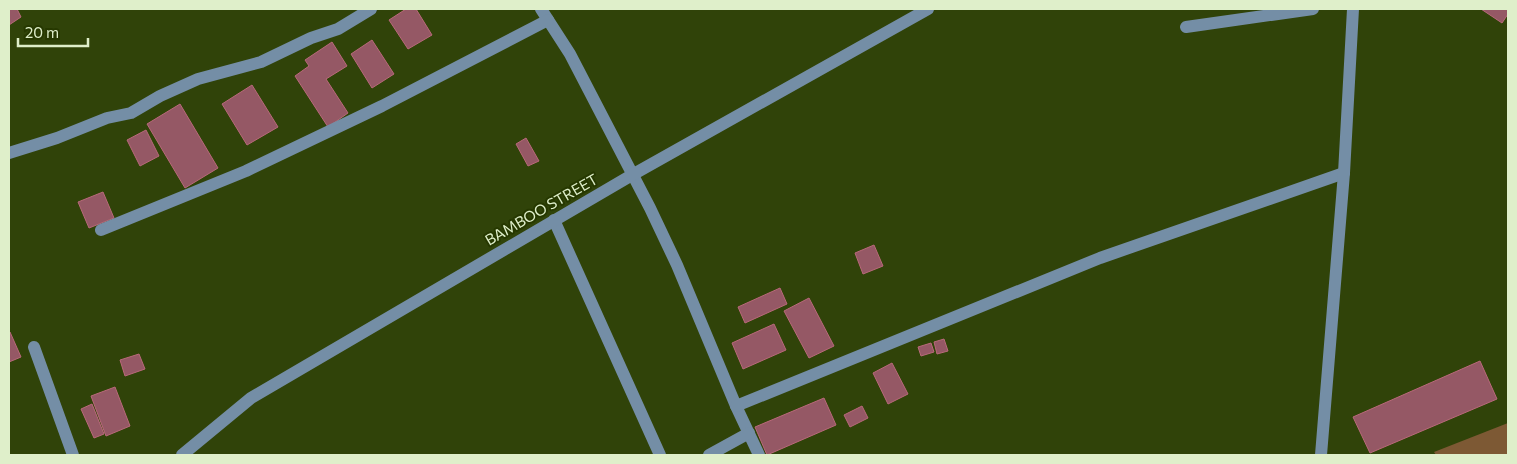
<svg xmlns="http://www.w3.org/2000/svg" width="1517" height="464" viewBox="0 0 1517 464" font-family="Commissioner,sans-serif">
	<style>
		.green { fill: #7d5934 }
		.building { fill: #955865; stroke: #b9697a }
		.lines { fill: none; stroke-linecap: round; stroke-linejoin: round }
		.minor { stroke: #748ea6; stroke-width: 12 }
		.labels { text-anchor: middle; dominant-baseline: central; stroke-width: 4; stroke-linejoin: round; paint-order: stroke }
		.street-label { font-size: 15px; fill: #dfefca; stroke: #263800 }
	</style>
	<rect width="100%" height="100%" fill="#304309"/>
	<!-- green -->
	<polygon class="green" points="1508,423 1508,455 1436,455 1434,452"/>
	<!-- building -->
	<g class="building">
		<polygon points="9,9 17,9 21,17 9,25"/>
		<polygon points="406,9 416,9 432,35 408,49 389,20"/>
		<polygon points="1481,9 1508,9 1508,14 1502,23"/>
		<polygon points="372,40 394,74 372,88 351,54"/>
		<polygon points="332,42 347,66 326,79 348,113 328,127 295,76 309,66 305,60"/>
		<polygon points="252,85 278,127 247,145 222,104"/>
		<polygon points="180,104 218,168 185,188 147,124"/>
		<polygon points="146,130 159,156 140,166 127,140"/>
		<polygon points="526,138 539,161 528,166 516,144"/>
		<polygon points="103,192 114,218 89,228 78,202"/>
		<polygon points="874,245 883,266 863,274 855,253"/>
		<polygon points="780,288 787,304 745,323 738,307"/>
		<polygon points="809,298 834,346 809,358 784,311"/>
		<polygon points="774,324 786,350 743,369 732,343"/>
		<polygon points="10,332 21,357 9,362 9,333"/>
		<polygon points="944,339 948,351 937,354 934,342"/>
		<polygon points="931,343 934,352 921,356 918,347"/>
		<polygon points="139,354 145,369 125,376 120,360"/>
		<polygon points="1480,361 1497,399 1370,453 1353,417"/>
		<polygon points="892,363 908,394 888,404 873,373"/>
		<polygon points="115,387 130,426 106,436 91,396"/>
		<polygon points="824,398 836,425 767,455 755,427"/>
		<polygon points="92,404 104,434 94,438 81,409"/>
		<polygon points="862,406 868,418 850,427 844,415"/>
	</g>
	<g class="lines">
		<!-- minor -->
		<g class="minor">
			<polyline points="541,9 570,54 650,208 677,265 736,406 759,455"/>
			<polyline points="1186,27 1313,9"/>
			<polyline points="9,153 57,138 107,118 131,113 160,96 198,79 261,62 311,38 338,29 371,9"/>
			<polyline points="554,220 660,455"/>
			<polyline points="101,230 246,171 382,106 548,20"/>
			<polyline points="34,347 73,455"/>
			<polyline points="736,406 1100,258 1344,173"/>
			<polyline points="182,455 251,398 632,175 928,9"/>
			<polyline points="709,455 749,433"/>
			<polyline points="1321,455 1344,173 1353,9"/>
		</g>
	</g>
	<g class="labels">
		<!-- street labels -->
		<g class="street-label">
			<text transform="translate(541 209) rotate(-30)">BAMBOO STREET</text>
		</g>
	</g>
	<!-- border -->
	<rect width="1517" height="464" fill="none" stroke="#dfefca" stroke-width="20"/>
	<!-- scale -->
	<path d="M18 38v8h70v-8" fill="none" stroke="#dfefca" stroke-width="2.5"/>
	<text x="25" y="38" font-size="15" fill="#dfefca" stroke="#263800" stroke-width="4" paint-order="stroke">20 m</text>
</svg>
